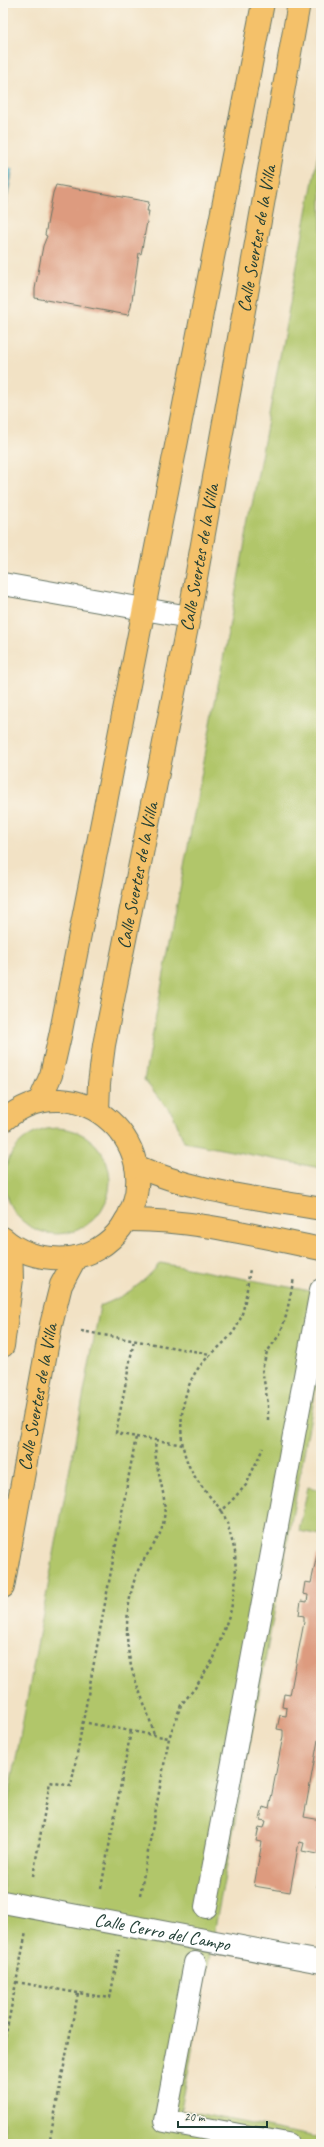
<svg xmlns="http://www.w3.org/2000/svg" width="324" height="2147" viewBox="0 0 324 2147" font-family="Caveat,sans-serif">
	<style>
		.green { fill: #b1c66a; stroke: #68824f }
		.water { fill: #44aec2; stroke: #32767b }
		.building { fill: #dd9b7f }
		.lines { fill: none; stroke-linecap: round; stroke-linejoin: round }
		.minor-casing { stroke: #697767; stroke-width: 24 }
		.major-casing { stroke: #697767; stroke-width: 24 }
		.path { stroke: #697767; stroke-width: 2.5; stroke-dasharray: 3 3; stroke-linecap: butt }
		.minor { stroke: #fff; stroke-width: 22 }
		.major { stroke: #f4c16a; stroke-width: 22 }
		.labels { text-anchor: middle; dominant-baseline: central; stroke-width: 3; stroke-linejoin: round; paint-order: stroke }
		.street-label { font-size: 19px; fill: #1f3d34; stroke: #fbf7ec }
	</style>
	<rect width="100%" height="100%" fill="#fbf7ec"/>
	<filter id="ink" filterUnits="userSpaceOnUse"><feTurbulence type="fractalNoise" baseFrequency=".025" numOctaves="2"/><feDisplacementMap in="SourceGraphic" scale="8" xChannelSelector="R" yChannelSelector="G"/><feConvolveMatrix kernelMatrix="1 2 1 2 8 2 1 2 1" color-interpolation-filters="sRGB"/></filter>
	<filter id="wash" filterUnits="userSpaceOnUse"><feTurbulence type="fractalNoise" baseFrequency=".012" numOctaves="4" result="noise"/><feDisplacementMap in="SourceGraphic" scale="16" xChannelSelector="R" yChannelSelector="G"/><feGaussianBlur stdDeviation="0.9" result="paint"/><feColorMatrix in="noise" values="0 0 0 0 0 0 0 0 0 0 0 0 0 0 0 0 0 1.4 0 .05"/><feComposite in="paint" operator="in"/></filter>
	<g filter="url(#wash)">
		<rect width="100%" height="100%" fill="#f2e2c5"/>
		<!-- green -->
		<g class="green">
			<polygon points="321,138 321,1168 184,1142 173,1114 144,1080"/>
			<circle cx="57" cy="1181" r="53"/>
			<path d="M160,1263L321,1293V1362L181,2110L321,2138V2144H3V1829L100,1306C126,1296 143,1284 160,1263Z"/>
			<polygon points="308,1487 321,1490 321,1535 299,1531"/>
		</g>
		<!-- water -->
		<polygon class="water" points="4,167 13,169 4,214 3,214"/>
		<g id="blocks">
			<!-- building -->
			<g class="building">
				<polygon points="56,185 149,202 147,211 149,211 141,254 139,253 131,307 128,315 35,298 35,289 43,246 47,236 45,235 53,193"/>
				<polygon points="317,1555 321,1556 321,1741 318,1740 304,1817 321,1820 321,1846 318,1854 302,1851 304,1843 299,1842 290,1892 254,1886 262,1842 256,1841 259,1827 264,1828 266,1821 260,1820 263,1807 269,1809 283,1736 283,1730 277,1729 280,1715 286,1716 287,1708 282,1707 284,1694 290,1695 304,1622 304,1616 299,1615 301,1601 307,1602 308,1595 303,1594 305,1582 311,1583"/>
				<polygon points="320,1869 321,1869 321,1888 317,1887"/>
			</g>
		</g>
	</g>
	<g filter="url(#ink)">
		<use href="#blocks" fill-opacity="0" stroke="#697767" stroke-width="1"/>
		<g class="lines">
			<!-- minor casing -->
			<g class="minor-casing">
				<g id="minor">
					<polyline points="3,584 189,617"/>
					<path id="s1" d="M3,1902L321,1962"/>
					<polyline points="206,1907 321,1290"/>
					<polyline points="195,1963 165,2121 287,2144"/>
				</g>
			</g>
			<!-- major casing -->
			<g class="major-casing">
				<g id="major">
					<polyline points="39,1102 51,1075 60,1036 263,3"/>
					<path id="s2" d="M98,1111L99,1084L104,1045L189,617L299,3"/>
					<path d="M3,1121C76,1058 177,1149 121,1228C109,1244 90,1256 70,1258C45,1260 22,1255 3,1238"/>
					<path d="M136,1166C194,1192 260,1198 321,1209"/>
					<path d="M126,1220C192,1219 257,1236 321,1249"/>
					<polyline points="3,1346 12,1279 11,1245"/>
					<path id="s3" d="M3,1587L51,1325L61,1285L76,1257"/>
				</g>
			</g>
			<!-- path -->
			<g class="path">
				<polyline points="81,1331 210,1354"/>
				<polyline points="268,1420 268,1404 262,1369 267,1352 280,1334 286,1316 294,1278"/>
				<path d="M136,1437L156,1440C152,1467 168,1491 164,1518C162,1541 142,1556 135,1578C125,1610 124,1644 134,1677C141,1696 149,1714 154,1735"/>
				<polyline points="156,1440 183,1445"/>
				<path d="M222,1511C209,1495 192,1478 186,1458C177,1432 181,1394 197,1370C208,1354 226,1344 236,1328C245,1314 247,1286 250,1269"/>
				<polyline points="82,1722 169,1738"/>
				<polyline points="33,1876 50,1782 71,1786 136,1437 116,1433 134,1340"/>
				<polyline points="101,1888 131,1731"/>
				<polyline points="140,1895 169,1738 181,1705 195,1688 214,1658 231,1610 236,1578 235,1552 227,1522 222,1511 246,1485 263,1448"/>
				<polyline points="16,1982 78,1993"/>
				<polyline points="3,2049 26,1932"/>
				<polyline points="49,2144 78,1993 110,1998 119,1950"/>
			</g>
			<!-- minor -->
			<use href="#minor" class="minor"/>
			<!-- major -->
			<use href="#major" class="major"/>
		</g>
	</g>
	<g class="labels">
		<!-- street labels -->
		<g class="street-label">
			<text stroke="none"><textPath href="#s2" startOffset="887">Calle Suertes de la Villa</textPath></text>
			<text stroke="none"><textPath href="#s2" startOffset="563">Calle Suertes de la Villa</textPath></text>
			<text stroke="none"><textPath href="#s2" startOffset="239">Calle Suertes de la Villa</textPath></text>
			<text stroke="none"><textPath href="#s3" startOffset="193">Calle Suertes de la Villa</textPath></text>
			<text stroke="none"><textPath href="#s1" startOffset="162">Calle Cerro del Campo</textPath></text>
		</g>
	</g>
	<!-- margin -->
	<rect width="324" height="2147" fill="none" stroke="#fbf7ec" stroke-width="16"/>
	<!-- scale -->
	<path d="M178 2121v6h89v-6" fill="none" stroke="#1f3d34" stroke-width="2"/>
	<text x="184" y="2121" font-size="12" fill="#1f3d34" stroke="#fbf7ec" stroke-width="3" paint-order="stroke">20 m</text>
</svg>
